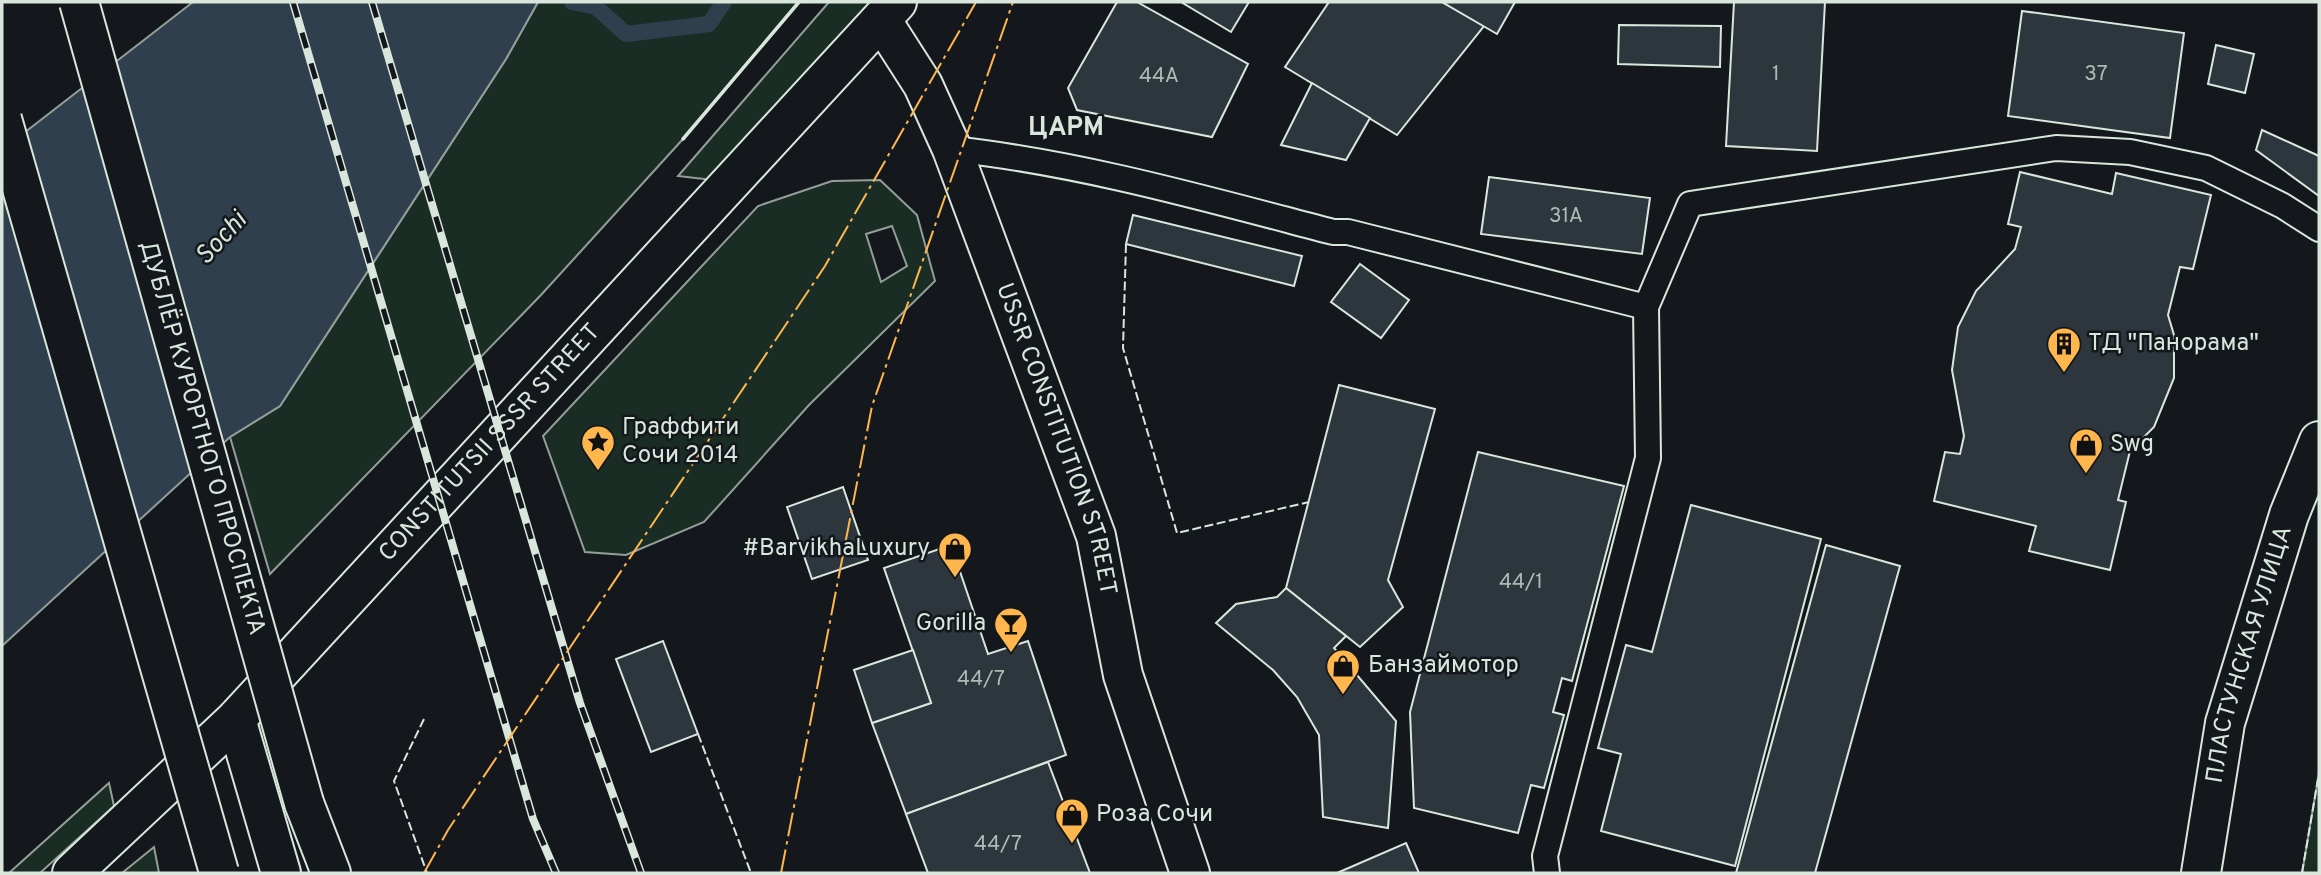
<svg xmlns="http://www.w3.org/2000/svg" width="2321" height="875" viewBox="0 0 2321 875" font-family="Overpass,sans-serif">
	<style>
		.green { fill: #1a2d24; stroke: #939e99; stroke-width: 2; fill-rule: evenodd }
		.water { fill: #2f3f4d; stroke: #939e99; stroke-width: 2 }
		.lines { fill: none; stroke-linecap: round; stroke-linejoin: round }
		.stream { stroke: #2f3f4d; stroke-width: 16 }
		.building { fill: #2c363c; stroke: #d8e6dc; stroke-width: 2 }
		.service-casing { stroke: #d8e6dc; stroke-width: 28 }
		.secondary-casing { stroke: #d8e6dc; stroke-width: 42 }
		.primary-casing { stroke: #d8e6dc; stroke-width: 42 }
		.service { stroke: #14181c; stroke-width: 24 }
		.secondary { stroke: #14181c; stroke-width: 38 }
		.primary { stroke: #14181c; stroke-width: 38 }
		.rail-casing { stroke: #d8e6dc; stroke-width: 8 }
		.rail { stroke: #14181c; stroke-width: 5; stroke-dasharray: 16; stroke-linecap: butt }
		.primary-bridge-casing { stroke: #d8e6dc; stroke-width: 42; stroke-linecap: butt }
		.primary-bridge { stroke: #14181c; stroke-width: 38 }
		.fence { stroke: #d8e6dc; stroke-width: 2; stroke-dasharray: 9 3.5; stroke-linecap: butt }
		.wall { stroke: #d8e6dc; stroke-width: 3.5 }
		.power { stroke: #ffb74d; stroke-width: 2; stroke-dasharray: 24 5 3.5 5; stroke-linecap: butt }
		.labels { text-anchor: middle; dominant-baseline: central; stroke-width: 5; stroke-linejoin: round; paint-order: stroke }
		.number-label { font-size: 21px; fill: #adbab4 }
		.poi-label { font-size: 24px; fill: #d8e6dc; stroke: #14181c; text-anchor: start }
		.street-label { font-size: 24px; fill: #d8e6dc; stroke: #14181c }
		.neighbourhood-label { font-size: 26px; font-weight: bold; fill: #d8e6dc; stroke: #14181c }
		.water-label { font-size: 26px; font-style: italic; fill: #d8e6dc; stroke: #14181c }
	</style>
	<rect width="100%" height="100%" fill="#14181c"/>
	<!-- green -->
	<g class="green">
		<polygon points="538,2 799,2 683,139 541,295 270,574 230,437 280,406 506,59"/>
		<polygon points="829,2 898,2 730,182 678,176"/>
		<path d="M880,180L917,215L935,281L809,405L704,522L626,555L585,552L543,436L758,206L832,181ZM892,226L907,266L881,282L866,234Z"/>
		<polygon points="2319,773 2319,873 2302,873"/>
		<polygon points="109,783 114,806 40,873 9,873"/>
		<polygon points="154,847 159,873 122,873"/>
	</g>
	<!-- water -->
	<polygon class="water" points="193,2 538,2 506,59 280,406 230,437 2,646 2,150"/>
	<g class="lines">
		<!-- stream -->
		<polyline class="stream" points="572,2 596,7 626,34 709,24 724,2"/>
	</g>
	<!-- building -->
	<g class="building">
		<polygon points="1117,2 1137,2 1248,64 1212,137 1077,110 1068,88"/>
		<polygon points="1181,2 1249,2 1231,32"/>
		<polygon points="1329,2 1442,2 1484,26 1397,135 1285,67"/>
		<polygon points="1442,2 1515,2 1497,34"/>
		<polygon points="1734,2 1825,2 1817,151 1726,146"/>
		<polygon points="2022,11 2184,33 2170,138 2008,116"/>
		<polygon points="1619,25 1721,26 1720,67 1618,64"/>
		<polygon points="2216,45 2254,54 2245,93 2208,84"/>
		<polygon points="1312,83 1370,118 1346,160 1281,145"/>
		<polygon points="2262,130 2319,156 2319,196 2256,150"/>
		<polygon points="2020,172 2112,194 2116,173 2211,195 2193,269 2180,267 2168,315 2174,335 2174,378 2154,427 2130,451 2118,500 2126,502 2110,570 2029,551 2036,526 1934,501 1945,452 1960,454 1964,436 1952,370 1958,327 1976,291 2015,249 2021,227 2008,224"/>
		<polygon points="1489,177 1650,198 1642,254 1481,234"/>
		<polygon points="1133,215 1302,256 1294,286 1126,244"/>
		<polygon points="1360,264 1409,300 1381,338 1331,302"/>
		<polygon points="1339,385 1435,409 1388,580 1403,607 1360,647 1286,588"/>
		<polygon points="1478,452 1624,486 1572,681 1562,678 1553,712 1564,715 1544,788 1531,785 1518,833 1414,808 1410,712"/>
		<polygon points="843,487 868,560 812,579 787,507"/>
		<polygon points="1691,505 1821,539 1735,866 1601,831 1621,754 1598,748 1626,645 1652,652"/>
		<polygon points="951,545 988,654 1028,641 1066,755 906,814 872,723 931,703 884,568"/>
		<polygon points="1826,545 1900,566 1815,873 1736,873"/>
		<polygon points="1286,588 1346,636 1334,648 1396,721 1388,828 1323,817 1319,735 1297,697 1273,670 1216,623 1236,604 1277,597"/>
		<polygon points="663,641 698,734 651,752 616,659"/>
		<polygon points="913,650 931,703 872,723 854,670"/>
		<polygon points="1048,762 1090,873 928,873 906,814"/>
		<polygon points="1406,843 1419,873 1337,873"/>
	</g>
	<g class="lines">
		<!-- service casing -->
		<g class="service-casing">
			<g id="service">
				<path d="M952,149C1081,163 1207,199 1333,232H1348L1646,307L1648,458L1545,856L1547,873"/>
				<polyline points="1646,307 1690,204 2056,148 2130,152 2206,168 2283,206 2319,229"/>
			</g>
		</g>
		<!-- secondary casing -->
		<g class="secondary-casing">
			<g id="secondary">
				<path id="s1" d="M882,21L923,85L952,149L1096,536L1123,675L1190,873"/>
				<path id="s2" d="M2201,873L2225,723L2289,515L2319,441"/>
			</g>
		</g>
		<!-- primary casing -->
		<g class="primary-casing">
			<g id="primary">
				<polyline points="236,719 281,873"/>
				<polyline points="304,803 331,873"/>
				<path id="s3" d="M72,873L236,719L897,2"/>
			</g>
		</g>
		<!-- service -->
		<use href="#service" class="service"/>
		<!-- secondary -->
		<use href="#secondary" class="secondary"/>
		<!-- primary -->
		<use href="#primary" class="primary"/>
		<!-- rail casing -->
		<g class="rail-casing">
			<g id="rail">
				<polyline points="293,2 533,819 556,873"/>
				<polyline points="372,2 580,703 641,873"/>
			</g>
		</g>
		<!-- rail -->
		<use href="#rail" class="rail"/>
		<!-- primary-bridge casing -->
		<g class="primary-bridge-casing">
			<g id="primary-bridge">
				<path id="s4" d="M79,2L304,803"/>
				<polyline points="2,119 219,872"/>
			</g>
		</g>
		<!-- primary-bridge -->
		<use href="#primary-bridge" class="primary-bridge"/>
		<!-- fence -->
		<g class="fence">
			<polyline points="1126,244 1123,348 1177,533 1309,502"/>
			<polyline points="424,719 394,781 427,873"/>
			<polyline points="698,734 751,873"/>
			<polyline points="2302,873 2319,773"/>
		</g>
		<!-- wall -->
		<polyline class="wall" points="683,139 799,2"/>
		<!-- power -->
		<g class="power">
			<polyline points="424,873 448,830 825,266 976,2"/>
			<polyline points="781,873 872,406 1013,2"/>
		</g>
	</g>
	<!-- icons -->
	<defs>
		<g id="building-pin" transform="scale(1.75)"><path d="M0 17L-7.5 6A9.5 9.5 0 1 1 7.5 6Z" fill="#ffb74d" stroke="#14181c"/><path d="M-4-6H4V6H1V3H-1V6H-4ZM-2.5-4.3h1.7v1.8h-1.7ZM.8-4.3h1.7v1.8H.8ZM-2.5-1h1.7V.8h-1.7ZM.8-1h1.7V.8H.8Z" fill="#111"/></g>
		<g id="sight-pin" transform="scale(1.75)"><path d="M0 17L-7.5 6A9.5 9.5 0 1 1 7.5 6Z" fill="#ffb74d" stroke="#14181c"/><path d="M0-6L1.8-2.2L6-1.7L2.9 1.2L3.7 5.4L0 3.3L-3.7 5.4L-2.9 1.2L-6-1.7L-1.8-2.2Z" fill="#111"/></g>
		<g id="shop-pin" transform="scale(1.75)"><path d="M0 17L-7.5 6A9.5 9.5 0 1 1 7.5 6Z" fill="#ffb74d" stroke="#14181c"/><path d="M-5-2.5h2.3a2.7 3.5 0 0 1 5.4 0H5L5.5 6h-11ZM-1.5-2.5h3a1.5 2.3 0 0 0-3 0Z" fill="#111"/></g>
		<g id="bar-pin" transform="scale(1.75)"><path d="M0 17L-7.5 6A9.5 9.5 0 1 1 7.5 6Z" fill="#ffb74d" stroke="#14181c"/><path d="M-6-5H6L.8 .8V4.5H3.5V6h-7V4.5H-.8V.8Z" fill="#111"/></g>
	</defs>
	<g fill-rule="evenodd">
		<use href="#building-pin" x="2064" y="344"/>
		<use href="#sight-pin" x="598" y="442"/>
		<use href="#shop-pin" x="2086" y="445"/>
		<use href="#shop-pin" x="955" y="549"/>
		<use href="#bar-pin" x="1011" y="624"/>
		<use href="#shop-pin" x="1343" y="666"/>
		<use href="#shop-pin" x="1072" y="815"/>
	</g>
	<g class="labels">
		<!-- number labels -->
		<g class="number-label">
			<text x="1776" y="74">1</text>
			<text x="2096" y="74">37</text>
			<text x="1159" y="76">44А</text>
			<text x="1566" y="216">31А</text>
			<text x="1521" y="582">44/1</text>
			<text x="981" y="679">44/7</text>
			<text x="998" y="844">44/7</text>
		</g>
		<!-- poi labels -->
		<g class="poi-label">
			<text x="2088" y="344">ТД "Панорама"</text>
			<text x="622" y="428">Граффити<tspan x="622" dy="28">Сочи 2014</tspan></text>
			<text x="2110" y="445">Swg</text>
			<text x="930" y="549" text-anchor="end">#BarvikhaLuxury</text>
			<text x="986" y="624" text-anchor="end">Gorilla</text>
			<text x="1368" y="666">Банзаймотор</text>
			<text x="1096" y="815">Роза Сочи</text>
		</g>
		<!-- street labels -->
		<g class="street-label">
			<text stroke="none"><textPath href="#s4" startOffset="453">ДУБЛЁР КУРОРТНОГО ПРОСПЕКТА</textPath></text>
			<text stroke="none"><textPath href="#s1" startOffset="455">USSR CONSTITUTION STREET</textPath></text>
			<text stroke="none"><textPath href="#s3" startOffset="600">CONSTITUTSII SSSR STREET</textPath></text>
			<text stroke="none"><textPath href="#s2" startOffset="224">ПЛАСТУНСКАЯ УЛИЦА</textPath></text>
		</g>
		<!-- neighbourhood labels -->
		<g class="neighbourhood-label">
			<text x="1066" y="128">ЦАРМ</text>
		</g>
		<!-- water labels -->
		<g class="water-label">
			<text transform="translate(222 239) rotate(-47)">Sochi</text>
		</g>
	</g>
	<!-- border -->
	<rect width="2321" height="875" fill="none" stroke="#d8e6dc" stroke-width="7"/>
</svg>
